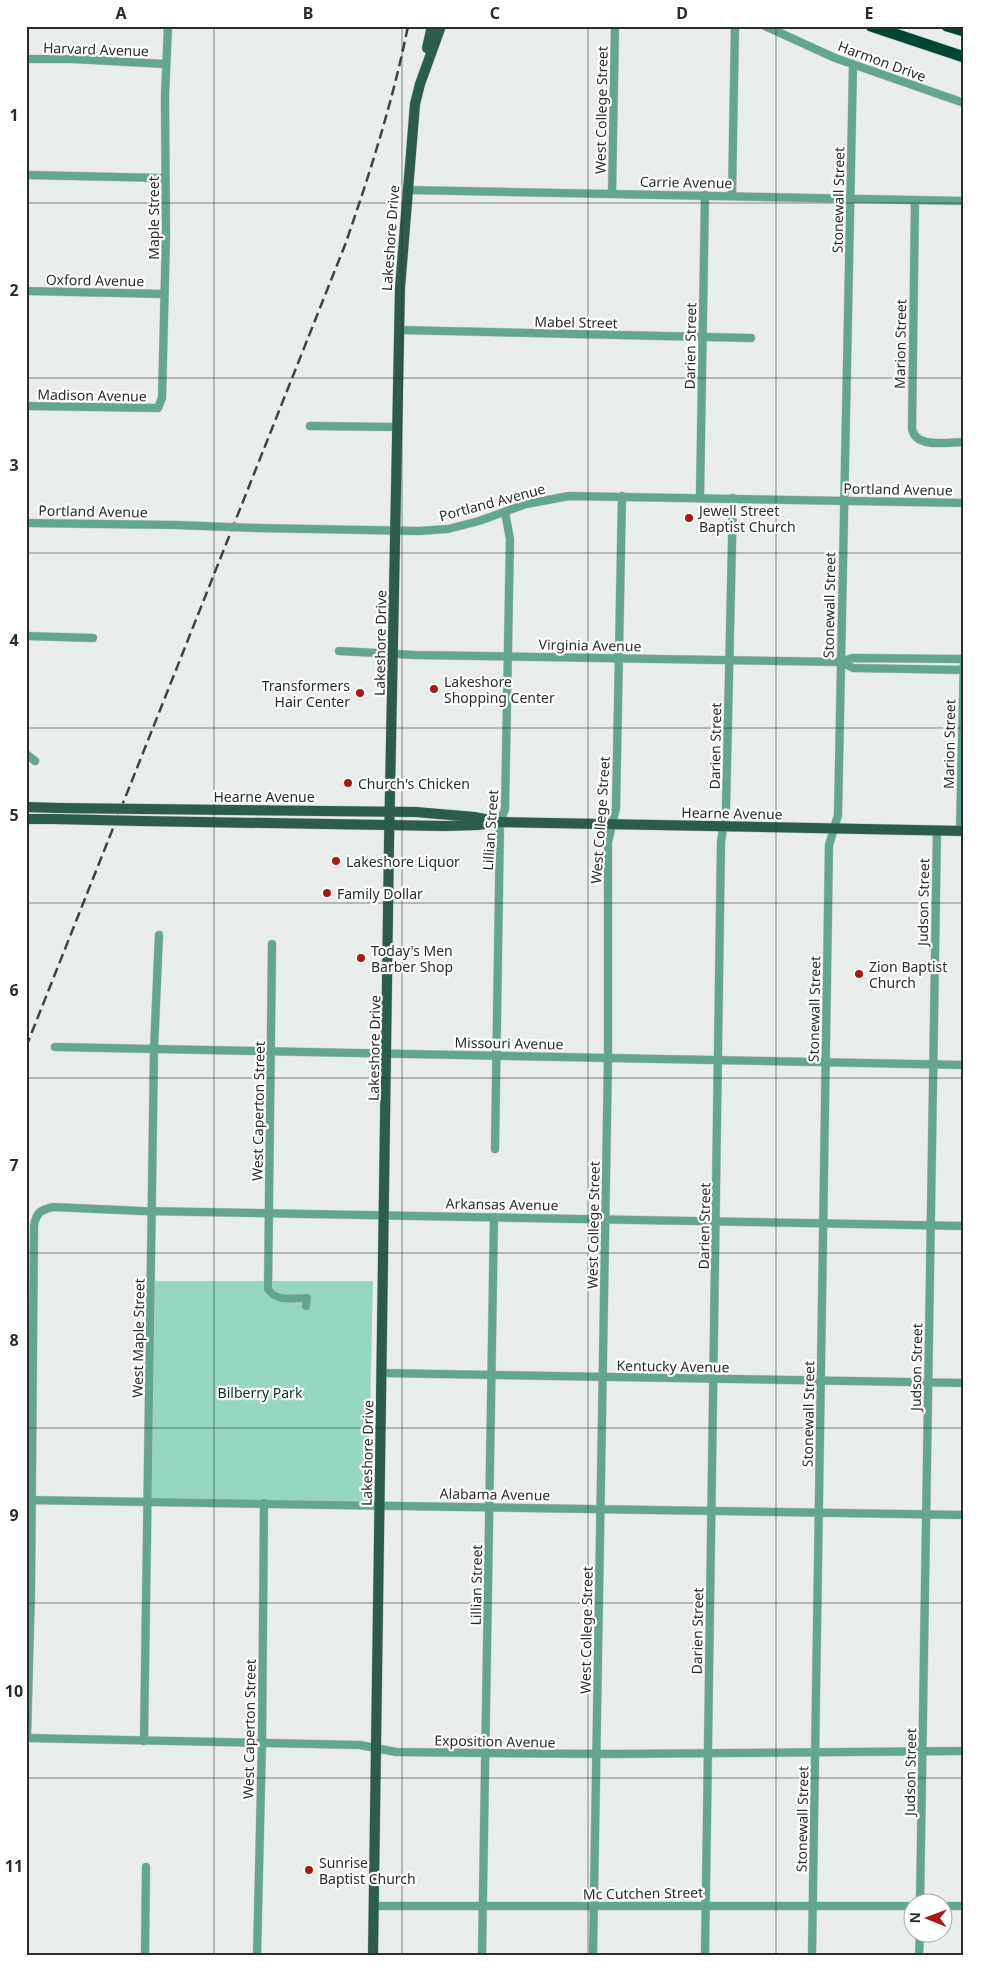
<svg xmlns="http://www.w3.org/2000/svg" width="990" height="1981" viewBox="0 0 990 1981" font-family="'Noto Sans',sans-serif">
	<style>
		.green { fill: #95d6be }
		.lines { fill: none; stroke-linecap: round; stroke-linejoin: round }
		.minor-casing { stroke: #c6c9c8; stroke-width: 9 }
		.major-casing { stroke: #c6c9c8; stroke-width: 11 }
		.highway-casing { stroke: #c6c9c8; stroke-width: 12 }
		.minor { stroke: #62a68e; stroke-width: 8 }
		.major { stroke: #2b5c4c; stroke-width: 10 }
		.highway { stroke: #004533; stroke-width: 11 }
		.rail { stroke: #404141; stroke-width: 2.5; stroke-dasharray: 10 5; stroke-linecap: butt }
		.minor-bridge-casing { stroke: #c6c9c8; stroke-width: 9; stroke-linecap: butt }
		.major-bridge-casing { stroke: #c6c9c8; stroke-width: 11; stroke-linecap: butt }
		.minor-bridge { stroke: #62a68e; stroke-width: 8 }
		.major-bridge { stroke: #2b5c4c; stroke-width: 10 }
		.grid { fill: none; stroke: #2b2c2c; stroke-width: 1; stroke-opacity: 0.55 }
		.poi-dot { fill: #aa1715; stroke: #fff; stroke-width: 2 }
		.labels { text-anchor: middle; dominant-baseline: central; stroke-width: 4.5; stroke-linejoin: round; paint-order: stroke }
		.street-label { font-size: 14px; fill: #2b2c2c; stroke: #fff }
		.poi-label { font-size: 14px; fill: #2b2c2c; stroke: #fff; text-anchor: start }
		.park-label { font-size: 14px; fill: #003527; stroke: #fff }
		.neatline { fill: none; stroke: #2b2c2c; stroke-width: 2 }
		.grid-label { font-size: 16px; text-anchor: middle; font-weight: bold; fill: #2b2c2c }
	</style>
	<rect width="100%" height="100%" fill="#e8ecea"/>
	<!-- green -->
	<polygon class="green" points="151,1281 373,1281 368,1505 148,1501"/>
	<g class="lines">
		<!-- minor casing -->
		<g class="minor-casing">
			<g id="minor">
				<polyline points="765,26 835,58 964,103"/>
				<polyline points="26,59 72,59 165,64"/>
				<polyline points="26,175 165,178"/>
				<polyline points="407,190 964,201"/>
				<polyline points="612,194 615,26"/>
				<polyline points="732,196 735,26"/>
				<path d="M915,200L912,429C916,449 948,442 964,442"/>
				<polyline points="26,291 164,294"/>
				<polyline points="399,330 751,338"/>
				<polyline points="26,406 158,408 162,398 166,236 165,96 168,26"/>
				<polyline points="310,426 398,427"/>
				<polyline points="700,497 705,195"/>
				<polyline points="26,523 175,525"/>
				<polyline points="258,528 418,531 448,529 479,521 526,504 569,496 964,503"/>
				<polyline points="26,636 93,638"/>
				<polyline points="339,651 415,655 841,662 852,658 964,659"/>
				<polyline points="841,662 853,668 964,670"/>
				<polyline points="26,754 35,761"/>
				<polyline points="960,831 964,657"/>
				<path d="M272,944L268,1289C276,1302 293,1298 307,1298L306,1306"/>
				<polyline points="55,1047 964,1065"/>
				<polyline points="495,1149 500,822 505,809 510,539 505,512"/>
				<polyline points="382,1373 964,1383"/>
				<polyline points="26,1500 964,1515"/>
				<polyline points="26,1738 360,1745 396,1752 486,1753 607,1754 964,1751"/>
				<path d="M27,1738L31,1589L34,1226C36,1213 40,1210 53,1207L142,1211L964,1226"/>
				<polyline points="144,1741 154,1049 159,935"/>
				<polyline points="920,1904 937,830"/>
				<polyline points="374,1906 912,1906"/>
				<polyline points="942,1906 964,1906"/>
				<polyline points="145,1955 146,1867"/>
				<polyline points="257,1955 262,1743 264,1503"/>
				<polyline points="482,1955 494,1217"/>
				<polyline points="593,1955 608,1058 608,842 616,808 622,496"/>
				<polyline points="705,1955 721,842 726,808 733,498"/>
				<polyline points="812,1955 829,845 838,815 853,65"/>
				<polyline points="919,1955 920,1934"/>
			</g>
		</g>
		<!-- major casing -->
		<g class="major-casing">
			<g id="major">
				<polyline points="427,48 432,26"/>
				<polyline points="26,807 58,808"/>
				<polyline points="144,809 416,812 474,817 495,821"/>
				<polyline points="26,819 54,819"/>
				<polyline points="141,821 445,826 477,825 500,822 964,831"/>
				<polyline points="373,1955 389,843 400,288 415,104 420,84 441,26"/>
			</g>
		</g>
		<!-- highway casing -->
		<g class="highway-casing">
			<g id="highway">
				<polyline points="871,26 964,57"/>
				<polyline points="947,26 964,31"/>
			</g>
		</g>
		<!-- minor -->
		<use href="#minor" class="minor"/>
		<!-- major -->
		<use href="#major" class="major"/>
		<!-- highway -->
		<use href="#highway" class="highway"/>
		<!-- rail -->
		<path class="rail" d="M26,1047L345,245C370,173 393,101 408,26"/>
		<!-- minor-bridge casing -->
		<g class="minor-bridge-casing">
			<polyline id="minor-bridge" points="175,525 258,528"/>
		</g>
		<!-- major-bridge casing -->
		<g class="major-bridge-casing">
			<g id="major-bridge">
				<polyline points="58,808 144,809"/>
				<polyline points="54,819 141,821"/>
			</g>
		</g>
		<!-- minor-bridge -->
		<use href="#minor-bridge" class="minor-bridge"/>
		<!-- major-bridge -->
		<use href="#major-bridge" class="major-bridge"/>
	</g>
	<!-- grid -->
	<path class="grid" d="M214,26V1955M402,26V1955M588,26V1955M776,26V1955M26,203H964M26,378H964M26,553H964M26,728H964M26,903H964M26,1078H964M26,1253H964M26,1428H964M26,1603H964M26,1778H964"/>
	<!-- markers -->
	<g class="poi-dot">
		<circle cx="689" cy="518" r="5"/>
		<circle cx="434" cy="689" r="5"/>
		<circle cx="360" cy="693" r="5"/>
		<circle cx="348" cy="783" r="5"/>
		<circle cx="336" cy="861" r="5"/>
		<circle cx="327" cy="893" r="5"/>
		<circle cx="361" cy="958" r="5"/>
		<circle cx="859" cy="974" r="5"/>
		<circle cx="309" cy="1870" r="5"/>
	</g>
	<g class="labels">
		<!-- street labels -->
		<g class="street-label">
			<text transform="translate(96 49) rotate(2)">Harvard Avenue</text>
			<text transform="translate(882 61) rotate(20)">Harmon Drive</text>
			<text transform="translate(601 110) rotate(-89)">West College Street</text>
			<text transform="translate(686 182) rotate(1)">Carrie Avenue</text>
			<text transform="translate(838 200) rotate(-89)">Stonewall Street</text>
			<text transform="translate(153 218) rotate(-90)">Maple Street</text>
			<text transform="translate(390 238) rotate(-86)">Lakeshore Drive</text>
			<text transform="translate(95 280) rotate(1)">Oxford Avenue</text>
			<text transform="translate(576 322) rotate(1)">Mabel Street</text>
			<text transform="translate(900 344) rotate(-89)">Marion Street</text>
			<text transform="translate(690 346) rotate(-89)">Darien Street</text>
			<text transform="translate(92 395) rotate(1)">Madison Avenue</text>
			<text transform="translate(898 489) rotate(1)">Portland Avenue</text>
			<text transform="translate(492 502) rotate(-15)">Portland Avenue</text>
			<text transform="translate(93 511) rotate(1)">Portland Avenue</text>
			<text transform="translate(829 605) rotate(-89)">Stonewall Street</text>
			<text transform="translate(380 643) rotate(-89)">Lakeshore Drive</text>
			<text transform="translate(590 645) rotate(1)">Virginia Avenue</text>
			<text transform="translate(949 744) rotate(-89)">Marion Street</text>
			<text transform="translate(715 746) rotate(-89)">Darien Street</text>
			<text x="264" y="796">Hearne Avenue</text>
			<text transform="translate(732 813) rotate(1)">Hearne Avenue</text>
			<text transform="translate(600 820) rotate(-86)">West College Street</text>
			<text transform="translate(490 830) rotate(-86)">Lillian Street</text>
			<text transform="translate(923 902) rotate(-89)">Judson Street</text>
			<text transform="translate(814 1009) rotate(-89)">Stonewall Street</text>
			<text transform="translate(509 1043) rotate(1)">Missouri Avenue</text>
			<text transform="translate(374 1048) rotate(-89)">Lakeshore Drive</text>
			<text transform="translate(258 1111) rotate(-89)">West Caperton Street</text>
			<text transform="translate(502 1204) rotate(1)">Arkansas Avenue</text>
			<text transform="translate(593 1225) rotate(-89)">West College Street</text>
			<text transform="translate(704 1226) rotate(-89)">Darien Street</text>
			<text transform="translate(138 1338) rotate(-89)">West Maple Street</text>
			<text transform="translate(673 1366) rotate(1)">Kentucky Avenue</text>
			<text transform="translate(916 1367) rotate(-89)">Judson Street</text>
			<text transform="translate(808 1414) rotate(-89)">Stonewall Street</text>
			<text transform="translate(367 1453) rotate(-89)">Lakeshore Drive</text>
			<text transform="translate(495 1494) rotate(1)">Alabama Avenue</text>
			<text transform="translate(476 1585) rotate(-89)">Lillian Street</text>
			<text transform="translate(586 1630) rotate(-89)">West College Street</text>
			<text transform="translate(697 1631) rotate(-89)">Darien Street</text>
			<text transform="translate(249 1729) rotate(-89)">West Caperton Street</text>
			<text transform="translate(495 1741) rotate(1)">Exposition Avenue</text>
			<text transform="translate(910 1772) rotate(-89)">Judson Street</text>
			<text transform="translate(802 1819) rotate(-89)">Stonewall Street</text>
			<text transform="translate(643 1893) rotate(-1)">Mc Cutchen Street</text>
		</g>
		<!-- poi labels -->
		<g class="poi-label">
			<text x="699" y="510">Jewell Street<tspan x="699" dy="16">Baptist Church</tspan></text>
			<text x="444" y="681">Lakeshore<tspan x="444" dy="16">Shopping Center</tspan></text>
			<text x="350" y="685" text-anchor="end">Transformers<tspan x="350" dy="16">Hair Center</tspan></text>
			<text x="358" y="783">Church's Chicken</text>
			<text x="346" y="861">Lakeshore Liquor</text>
			<text x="337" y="893">Family Dollar</text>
			<text x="371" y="950">Today's Men<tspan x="371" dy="16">Barber Shop</tspan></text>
			<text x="869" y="966">Zion Baptist<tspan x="869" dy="16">Church</tspan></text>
			<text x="319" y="1862">Sunrise<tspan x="319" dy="16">Baptist Church</tspan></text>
		</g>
		<!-- park labels -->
		<g class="park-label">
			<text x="260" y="1392">Bilberry Park</text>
		</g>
	</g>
	<!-- border -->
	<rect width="990" height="1981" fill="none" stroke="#ffffff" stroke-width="55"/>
	<!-- north arrow -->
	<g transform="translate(928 1918) rotate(271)"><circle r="24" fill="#ffffff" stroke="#aaabab"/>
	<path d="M0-4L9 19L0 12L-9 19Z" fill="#aa1715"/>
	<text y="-8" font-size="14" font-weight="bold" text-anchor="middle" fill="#2b2c2c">N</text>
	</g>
	<rect x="28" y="28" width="934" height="1926" class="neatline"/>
	<g class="grid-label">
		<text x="121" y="19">A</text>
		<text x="308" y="19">B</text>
		<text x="495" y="19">C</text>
		<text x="682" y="19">D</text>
		<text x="869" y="19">E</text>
		<text x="14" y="121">1</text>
		<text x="14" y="296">2</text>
		<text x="14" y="471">3</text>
		<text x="14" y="646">4</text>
		<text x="14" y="821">5</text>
		<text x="14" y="996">6</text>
		<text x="14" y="1171">7</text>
		<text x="14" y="1346">8</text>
		<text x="14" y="1521">9</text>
		<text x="14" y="1697">10</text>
		<text x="14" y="1872">11</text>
	</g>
</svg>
